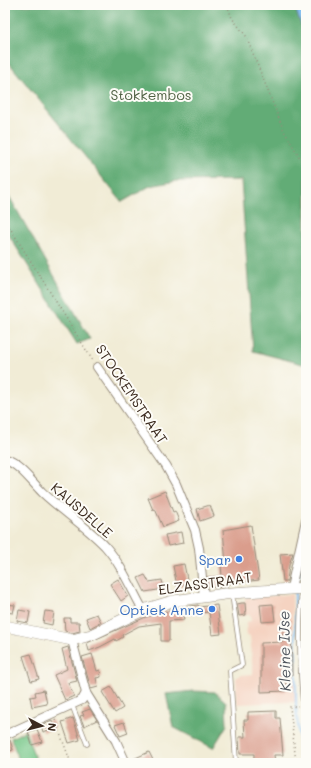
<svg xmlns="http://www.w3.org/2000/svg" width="311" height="768" viewBox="0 0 311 768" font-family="Mali,sans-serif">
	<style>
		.built { fill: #f5d3c1 }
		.green { fill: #78c88a; stroke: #5a7954 }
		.forest { fill: #62ac76; stroke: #4e6b4a }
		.water { fill: #80bef3; stroke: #5e7488 }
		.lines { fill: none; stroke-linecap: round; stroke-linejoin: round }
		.stream { stroke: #80bef3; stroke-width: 2 }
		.building { fill: #da9d8c }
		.lane-casing { stroke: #968b7a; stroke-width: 5.5 }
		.street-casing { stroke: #968b7a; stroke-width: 10 }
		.secondary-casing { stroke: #968b7a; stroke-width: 12 }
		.path { stroke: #968b7a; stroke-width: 1.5; stroke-dasharray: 1 3; stroke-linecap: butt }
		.lane { stroke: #fff; stroke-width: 4 }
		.street { stroke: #fff; stroke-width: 8 }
		.secondary { stroke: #fff; stroke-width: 11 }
		.shop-dot { fill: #3f7fe0; stroke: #fdfcf7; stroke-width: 1.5 }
		.labels { text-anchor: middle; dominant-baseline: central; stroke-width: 4; stroke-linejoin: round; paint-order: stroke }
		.park-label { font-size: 14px; fill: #506144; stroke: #fdfcf7 }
		.street-label { font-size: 14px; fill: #3b2a1e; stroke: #fdfcf7 }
		.shop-label { font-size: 14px; fill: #366cbe; stroke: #fdfcf7; text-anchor: end }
		.water-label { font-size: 15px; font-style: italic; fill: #50565e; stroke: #fdfcf7 }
	</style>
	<rect width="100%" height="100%" fill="#fdfcf7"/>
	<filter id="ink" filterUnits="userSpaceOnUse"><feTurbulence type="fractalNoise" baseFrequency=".025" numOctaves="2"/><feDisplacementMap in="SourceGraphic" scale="8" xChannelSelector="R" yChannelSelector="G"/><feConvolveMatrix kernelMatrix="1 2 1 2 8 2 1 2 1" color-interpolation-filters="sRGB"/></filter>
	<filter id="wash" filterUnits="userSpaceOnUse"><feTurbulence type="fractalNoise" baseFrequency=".012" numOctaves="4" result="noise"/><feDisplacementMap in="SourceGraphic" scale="16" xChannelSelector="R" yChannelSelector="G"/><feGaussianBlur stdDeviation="0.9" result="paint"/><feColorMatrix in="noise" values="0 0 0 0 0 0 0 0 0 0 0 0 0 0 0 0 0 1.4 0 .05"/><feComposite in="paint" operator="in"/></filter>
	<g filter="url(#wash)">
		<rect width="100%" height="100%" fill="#f1ecd6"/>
		<!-- built -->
		<polygon class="built" points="292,594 295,702 237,704 236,678 241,675 253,674 250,636 247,636 246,622 251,621 250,615 246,615 245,598"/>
		<!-- green -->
		<polygon class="green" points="25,731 37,763 20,763 11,738"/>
		<!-- forest -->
		<g class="forest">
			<polygon points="5,5 294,5 306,39 306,365 253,351 241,180 177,181 150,186 122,202 5,58"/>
			<polygon points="5,189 90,339 77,344 5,229"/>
			<polygon points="193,691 215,692 226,702 227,725 213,748 173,727 166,694"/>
		</g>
		<!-- water -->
		<polygon class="water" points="294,5 306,5 306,39"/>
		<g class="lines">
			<!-- stream -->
			<g class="stream">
				<polyline points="297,584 306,540"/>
				<polyline points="295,592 296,707 302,763"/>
			</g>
		</g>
		<g id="blocks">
			<!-- building -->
			<g class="building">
				<polygon points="165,491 173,512 175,511 179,521 163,527 155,509 153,510 148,498"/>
				<polygon points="210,505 214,516 200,521 197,509"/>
				<polygon points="251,525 259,580 228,584 228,586 217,588 208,586 207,577 222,576 221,565 226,564 223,530"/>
				<polygon points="181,532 183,543 168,546 165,535"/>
				<polygon points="293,553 289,565 287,581 283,581 280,554"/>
				<polygon points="184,564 188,584 177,586 173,566"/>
				<polygon points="145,575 149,582 162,580 164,589 145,592 138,578"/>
				<polygon points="118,579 128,596 121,601 110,584"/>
				<polygon points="242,603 245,603 246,615 239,616 237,604"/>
				<polygon points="5,604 15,605 13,613 5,612"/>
				<polygon points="273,604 275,621 262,622 260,605"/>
				<polygon points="198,605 199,607 217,605 221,634 212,635 209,612 183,615 184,620 169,621 169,641 161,641 161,623 139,626 122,635 123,637 116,641 115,639 100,647 89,651 87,643 146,617 172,610 172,609"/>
				<polygon points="19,610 30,612 28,623 17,621"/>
				<polygon points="45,611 54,612 52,625 43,623"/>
				<polygon points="97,614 101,622 90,628 86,618"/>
				<polygon points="64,618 70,618 70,622 79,622 80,631 72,633 65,631"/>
				<polygon points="283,620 291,620 292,675 286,675 286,691 261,692 261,643 283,642"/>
				<polygon points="68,647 77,681 68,683 74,696 65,700 54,675 67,669 62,649"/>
				<polygon points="31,654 39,679 31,681 23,656"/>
				<polygon points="92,654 97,671 100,670 101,677 96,678 98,687 91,689 82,657"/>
				<polygon points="111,687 123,708 115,713 102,692"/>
				<polygon points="44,690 47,704 32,707 30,697 36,696 35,692"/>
				<polygon points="90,709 97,720 84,726 80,716 84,715 82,712"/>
				<polygon points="276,711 276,718 280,718 283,755 274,755 275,763 254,763 254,754 240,754 239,737 245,737 244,720 248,720 248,712"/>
				<polygon points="73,718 80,740 69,743 62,722"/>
				<polygon points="52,720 55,728 43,732 41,725"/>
				<polygon points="124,722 128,733 120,736 115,725"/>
				<polygon points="37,729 42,742 32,745 28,732"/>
				<polygon points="10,740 13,750 5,753 5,741"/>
				<polygon points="149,752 153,760 147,763 131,763 131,760"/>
			</g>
		</g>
	</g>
	<g filter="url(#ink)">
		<use href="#blocks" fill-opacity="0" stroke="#968b7a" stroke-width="1"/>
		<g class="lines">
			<!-- lane casing -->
			<g class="lane-casing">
				<g id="lane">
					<path d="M302,588C298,636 300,683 306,730"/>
					<polyline points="232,594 242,665 230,671 236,763"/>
					<polyline points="72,705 87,744"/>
				</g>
			</g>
			<!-- street casing -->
			<g class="street-casing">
				<g id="street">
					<polyline points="97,367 166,466 176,484 195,530 199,548 204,597"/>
					<path d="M5,460C19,464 32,482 42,492C62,511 86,526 105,546C121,564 131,588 143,610"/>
					<polyline points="291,588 306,520"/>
					<polyline points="72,640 86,693 116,741 126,763"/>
					<polyline points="5,735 82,700 86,693"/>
				</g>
			</g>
			<!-- secondary casing -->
			<g class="secondary-casing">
				<polyline id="secondary" points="5,626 72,640 91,635 143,610 173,601 232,593 306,588"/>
			</g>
			<!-- path -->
			<g class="path">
				<polyline points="227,5 232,18 246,36 284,131 306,168"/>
				<polyline points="5,220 93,361"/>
				<polyline points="55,720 71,763"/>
				<polyline points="296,763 290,707 298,706"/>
			</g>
			<!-- lane -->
			<use href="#lane" class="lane"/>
			<!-- street -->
			<use href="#street" class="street"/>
			<!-- secondary -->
			<use href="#secondary" class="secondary"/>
		</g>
	</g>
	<!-- markers -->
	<g class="shop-dot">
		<circle cx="239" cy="559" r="4"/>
		<circle cx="212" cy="609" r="4"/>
	</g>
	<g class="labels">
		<!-- park labels -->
		<g class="park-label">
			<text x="151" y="94">Stokkembos</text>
		</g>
		<!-- street labels -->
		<g class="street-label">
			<text transform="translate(132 394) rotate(56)">STOCKEMSTRAAT</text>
			<text transform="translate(82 510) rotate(41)">KAUSDELLE</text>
			<text transform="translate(205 583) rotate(-8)">ELZASSTRAAT</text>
		</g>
		<!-- shop labels -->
		<g class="shop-label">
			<text x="231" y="559">Spar</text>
			<text x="204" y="609">Optiek Anne</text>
		</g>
		<!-- water labels -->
		<g class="water-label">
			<text transform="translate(284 651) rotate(-91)">Kleine IJse</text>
		</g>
	</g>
	<!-- margin -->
	<rect width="311" height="768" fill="none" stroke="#fdfcf7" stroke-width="20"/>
	<!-- north arrow -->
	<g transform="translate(42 726) rotate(97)" stroke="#fdfcf7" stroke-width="3" paint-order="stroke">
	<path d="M0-3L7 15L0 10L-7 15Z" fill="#3b2a1e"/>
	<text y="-6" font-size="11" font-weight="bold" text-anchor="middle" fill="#3b2a1e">N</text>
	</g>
</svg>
